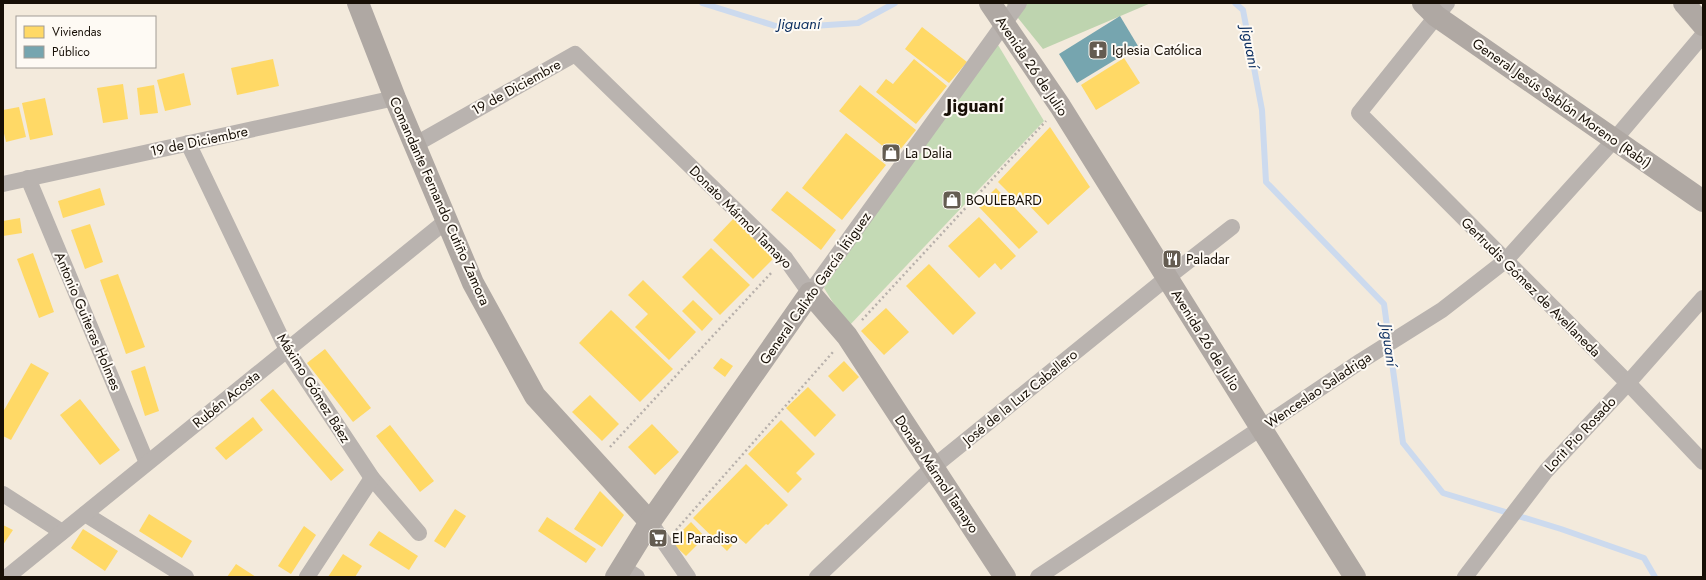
<svg xmlns="http://www.w3.org/2000/svg" width="1706" height="580" viewBox="0 0 1706 580" font-family="Jost,sans-serif">
	<style>
		.green { fill: #c4dab5 }
		.forest { fill: #bed4af }
		.homes { fill: #ffd966 }
		.public { fill: #76a5af }
		.lines { fill: none; stroke-linecap: round; stroke-linejoin: round }
		.stream { stroke: #ccdaee; stroke-width: 6 }
		.path { stroke: #b7b0ab; stroke-width: 2.5; stroke-dasharray: 2 3; stroke-linecap: butt }
		.street { stroke: #b9b3af; stroke-width: 16 }
		.secondary { stroke: #afa8a3; stroke-width: 22 }
		.labels { text-anchor: middle; dominant-baseline: central; stroke-width: 4; stroke-linejoin: round; paint-order: stroke }
		.poi-label { font-size: 14px; fill: #170f06; stroke: #fefaf4; text-anchor: start }
		.street-label { font-size: 14px; fill: #170f06; stroke: #fefaf4 }
		.water-label { font-size: 15px; font-style: italic; fill: #092c5f; stroke: #fefaf4 }
		.district-label { font-size: 18px; font-weight: bold; fill: #170f06; stroke: #fefaf4 }
	</style>
	<rect width="100%" height="100%" fill="#f3eadc"/>
	<!-- green -->
	<polygon class="green" points="995,40 1044,121 848,327 824,288"/>
	<!-- forest -->
	<polygon class="forest" points="1006,3 1151,3 1043,49"/>
	<!-- homes -->
	<g class="homes">
		<polygon points="922,27 967,62 949,83 905,49"/>
		<polygon points="1124,58 1140,83 1096,110 1081,85"/>
		<polygon points="273,59 279,86 237,95 231,68"/>
		<polygon points="914,59 947,86 916,124 876,92 886,79 893,84"/>
		<polygon points="184,73 191,105 165,111 157,80"/>
		<polygon points="123,84 128,119 103,123 97,88"/>
		<polygon points="154,85 158,113 140,115 137,88"/>
		<polygon points="860,85 916,130 895,156 839,111"/>
		<polygon points="45,98 53,135 30,140 22,103"/>
		<polygon points="19,107 26,137 6,142 3,129 3,110"/>
		<polygon points="1050,127 1090,187 1048,225 1022,198 1018,202 998,182"/>
		<polygon points="846,133 886,165 842,220 802,188"/>
		<polygon points="100,188 105,205 63,218 58,201"/>
		<polygon points="996,188 1038,232 1019,249 978,206"/>
		<polygon points="787,191 836,230 821,250 771,210"/>
		<polygon points="735,217 775,257 753,279 713,240"/>
		<polygon points="979,217 1016,256 1001,270 995,263 979,278 948,246"/>
		<polygon points="20,218 22,233 3,236 3,221"/>
		<polygon points="90,224 103,262 85,269 71,230"/>
		<polygon points="711,248 750,285 720,315 682,277"/>
		<polygon points="33,253 54,312 39,318 17,259"/>
		<polygon points="929,264 976,313 953,335 906,286"/>
		<polygon points="118,274 145,347 126,354 100,280"/>
		<polygon points="643,280 696,332 669,360 635,327 648,314 628,295"/>
		<polygon points="693,300 713,319 702,331 682,311"/>
		<polygon points="886,308 909,332 884,355 861,331"/>
		<polygon points="611,310 673,369 640,402 579,343"/>
		<polygon points="325,349 371,408 353,422 307,363"/>
		<polygon points="721,358 733,366 725,377 713,368"/>
		<polygon points="844,361 859,377 843,392 828,376"/>
		<polygon points="31,363 49,373 11,440 3,436 3,412"/>
		<polygon points="145,366 159,411 145,416 131,371"/>
		<polygon points="808,387 836,415 815,437 786,408"/>
		<polygon points="273,389 344,470 331,481 260,400"/>
		<polygon points="590,395 619,424 602,441 572,412"/>
		<polygon points="80,399 120,450 100,465 60,415"/>
		<polygon points="253,417 263,430 226,460 215,448"/>
		<polygon points="781,420 815,454 796,473 802,479 788,493 748,454"/>
		<polygon points="652,424 679,452 655,475 628,447"/>
		<polygon points="390,425 434,481 420,492 376,436"/>
		<polygon points="746,464 788,505 768,525 766,524 746,544 739,538 727,551 693,518"/>
		<polygon points="600,491 624,515 602,547 574,529"/>
		<polygon points="455,509 466,516 445,548 434,541"/>
		<polygon points="149,514 192,541 182,558 139,531"/>
		<polygon points="547,517 596,549 586,563 538,531"/>
		<polygon points="691,522 705,537 686,556 671,542"/>
		<polygon points="3,525 13,530 3,545"/>
		<polygon points="304,526 316,535 291,574 278,566"/>
		<polygon points="83,529 118,551 105,571 71,548"/>
		<polygon points="379,531 418,556 409,570 369,545"/>
		<polygon points="343,554 362,566 355,577 328,577"/>
		<polygon points="236,564 256,577 227,577"/>
	</g>
	<!-- public -->
	<polygon class="public" points="1120,16 1138,46 1077,83 1059,54"/>
	<g class="lines">
		<!-- stream -->
		<g class="stream">
			<polyline points="702,3 782,28 858,23 895,3"/>
			<polyline points="1235,3 1243,10 1262,110 1266,182 1384,304 1403,443 1443,493 1561,529 1644,558 1655,577"/>
		</g>
		<!-- path -->
		<g class="path">
			<polyline points="862,320 1046,121"/>
			<polyline points="610,447 772,272"/>
			<polyline points="676,530 833,352"/>
		</g>
		<!-- street -->
		<g class="street">
			<polyline points="1447,3 1359,113 1628,383 1703,462"/>
			<polyline points="188,143 287,350 372,478 419,533"/>
			<polyline points="416,144 575,54 785,258 810,293 1019,3"/>
			<polyline points="28,178 147,463"/>
			<polyline points="3,184 395,98"/>
			<polyline points="3,494 62,532"/>
			<polyline points="85,514 186,577"/>
			<polyline points="650,522 688,577"/>
			<polyline points="622,567 637,577"/>
			<polyline points="7,577 446,221"/>
			<polyline points="307,577 372,478"/>
			<polyline points="817,577 932,468 1168,277 1232,227"/>
			<polyline points="1038,577 1361,361 1442,310 1505,261 1615,139 1703,35"/>
			<polyline points="1465,577 1546,471 1628,383 1703,298"/>
		</g>
		<!-- secondary -->
		<g class="secondary">
			<polyline points="358,3 395,98 473,283 535,396 650,522"/>
			<polyline points="990,3 1060,106 1261,428 1355,577"/>
			<polyline points="1423,3 1436,16 1703,201"/>
			<polyline points="1684,3 1703,25"/>
			<polyline points="616,577 650,522 810,293 847,336 1005,577"/>
		</g>
	</g>
	<!-- icons -->
	<defs>
		<g id="church-square" transform="scale(1)"><rect x="-9" y="-9" width="18" height="18" rx="4" fill="#645c51" stroke="#fefaf4"/><path d="M-1.2-6h2.4v3.5h3.3v2.4h-3.3V6h-2.4V-.1h-3.3v-2.4h3.3Z" fill="#fff"/></g>
		<g id="shop-square" transform="scale(1)"><rect x="-9" y="-9" width="18" height="18" rx="4" fill="#645c51" stroke="#fefaf4"/><path d="M-5-2.5h2.3a2.7 3.5 0 0 1 5.4 0H5L5.5 6h-11ZM-1.5-2.5h3a1.5 2.3 0 0 0-3 0Z" fill="#fff"/></g>
		<g id="restaurant-square" transform="scale(1)"><rect x="-9" y="-9" width="18" height="18" rx="4" fill="#645c51" stroke="#fefaf4"/><path d="M-5-6h1v4h1v-4h1v4h1v-4h1v5L-1.5 .5V6h-2V.5L-5-1ZM5-6V6H3V1.5H1.5Q1.5-4 5-6Z" fill="#fff"/></g>
		<g id="supermarket-square" transform="scale(1)"><rect x="-9" y="-9" width="18" height="18" rx="4" fill="#645c51" stroke="#fefaf4"/><path d="M-6-5.5h2.5l.6 2H6L4.5 2H-2.5L-4.4-4H-6ZM-1.5 3.2a1.3 1.3 0 1 0 .1 0ZM3 3.2a1.3 1.3 0 1 0 .1 0Z" fill="#fff"/></g>
	</defs>
	<g fill-rule="evenodd">
		<use href="#church-square" x="1098" y="50"/>
		<use href="#shop-square" x="891" y="153"/>
		<use href="#shop-square" x="952" y="200"/>
		<use href="#restaurant-square" x="1172" y="259"/>
		<use href="#supermarket-square" x="658" y="538"/>
	</g>
	<g class="labels">
		<!-- poi labels -->
		<g class="poi-label">
			<text x="1112" y="50">Iglesia Católica</text>
			<text x="905" y="153">La Dalia</text>
			<text x="966" y="200">BOULEBARD</text>
			<text x="1186" y="259">Paladar</text>
			<text x="672" y="538">El Paradiso</text>
		</g>
		<!-- street labels -->
		<g class="street-label">
			<text transform="translate(1032 66) rotate(56)">Avenida 26 de Julio</text>
			<text transform="translate(516 87) rotate(-29)">19 de Diciembre</text>
			<text transform="translate(1562 103) rotate(35)">General Jesús Sablón Moreno (Rabí)</text>
			<text transform="translate(199 141) rotate(-12)">19 de Diciembre</text>
			<text transform="translate(440 201) rotate(66)">Comandante Fernando Cutiño Zamora</text>
			<text transform="translate(741 217) rotate(45)">Donato Mármol Tamayo</text>
			<text transform="translate(1531 287) rotate(45)">Gertrudis Gómez de Avellaneda</text>
			<text transform="translate(815 288) rotate(-55)">General Calixto García Íñiguez</text>
			<text transform="translate(88 321) rotate(67)">Antonio Guiteras Holmes</text>
			<text transform="translate(1206 340) rotate(58)">Avenida 26 de Julio</text>
			<text transform="translate(314 388) rotate(58)">Máximo Gómez Báez</text>
			<text transform="translate(1318 390) rotate(-34)">Wenceslao Saladriga</text>
			<text transform="translate(1020 397) rotate(-39)">José de la Luz Caballero</text>
			<text transform="translate(226 399) rotate(-39)">Rubén Acosta</text>
			<text transform="translate(1580 434) rotate(-47)">Lorit Pio Rosado</text>
			<text transform="translate(937 474) rotate(56)">Donato Mármol Tamayo</text>
		</g>
		<!-- water labels -->
		<g class="water-label">
			<text x="799" y="24">Jiguaní</text>
			<text transform="translate(1250 47) rotate(79)">Jiguaní</text>
			<text transform="translate(1389 345) rotate(82)">Jiguaní</text>
		</g>
		<!-- district labels -->
		<g class="district-label">
			<text x="975" y="106">Jiguaní</text>
		</g>
	</g>
	<!-- border -->
	<rect width="1706" height="580" fill="none" stroke="#170f06" stroke-width="8"/>
	<!-- legend -->
	<rect x="16" y="16" width="140" height="52" fill="#fefaf4" stroke="#a29c95"/>
	<rect x="24" y="26" width="20" height="12" fill="#ffd966" stroke="#a29c95"/>
	<text x="52" y="36" font-size="12" fill="#170f06">Viviendas</text>
	<rect x="24" y="46" width="20" height="12" fill="#76a5af" stroke="#a29c95"/>
	<text x="52" y="56" font-size="12" fill="#170f06">Público</text>
</svg>
